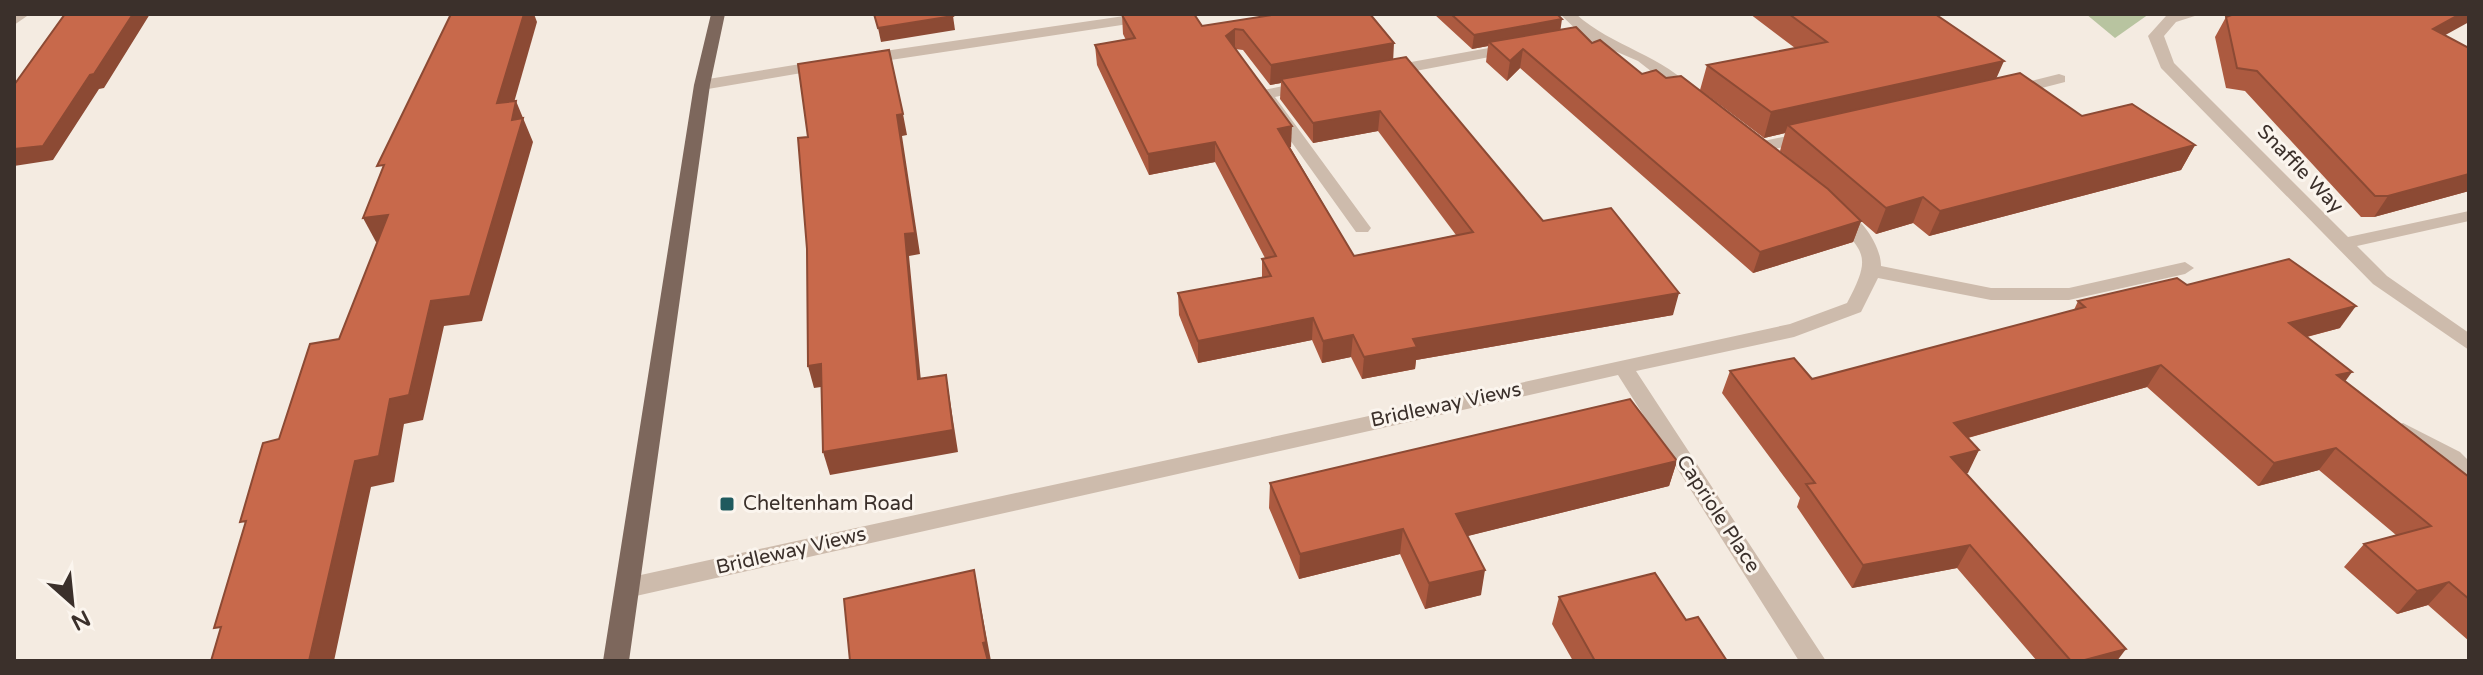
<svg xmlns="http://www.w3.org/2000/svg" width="2483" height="675" viewBox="0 0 2483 675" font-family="'Varela Round',sans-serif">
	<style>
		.green { fill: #b8c4a0 }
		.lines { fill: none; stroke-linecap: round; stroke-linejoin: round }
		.minor { fill: #cdbbac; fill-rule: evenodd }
		.major { fill: #7d675c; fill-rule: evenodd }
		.wall { fill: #ac5a40; fill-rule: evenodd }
		.shaded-wall { fill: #8c4a34 }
		.building { fill: #c8694b; stroke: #8c4a34; stroke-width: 2 }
		.poi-dot { fill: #1f5a5e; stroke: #fbf5ee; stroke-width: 3 }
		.labels { text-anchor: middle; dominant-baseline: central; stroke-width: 6; stroke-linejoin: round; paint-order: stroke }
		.street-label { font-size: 20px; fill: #3b302b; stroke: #fbf5ee }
		.poi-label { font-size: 20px; fill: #3b302b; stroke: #fbf5ee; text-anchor: start }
	</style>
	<rect width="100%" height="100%" fill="#f4ebe1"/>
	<!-- green -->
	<polygon class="green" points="2086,14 2149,14 2115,38"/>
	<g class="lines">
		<!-- minor -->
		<g class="minor">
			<polygon points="14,14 30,14 14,25"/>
			<polygon points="1138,14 1175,14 1168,18 864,64 856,59 864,54"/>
			<path d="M1560,14H1576C1612,47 1664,55 1697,93L1695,96H1683L1638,61L1585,38Z"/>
			<polygon points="2173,14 2201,14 2176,22 2164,36 2174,63 2348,237 2469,211 2469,221 2357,246 2387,276 2469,333 2469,350 2373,284 2161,68 2148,36 2166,16"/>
			<polygon points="1511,44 1519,49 1516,52 1389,76 1381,71 1389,66"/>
			<polygon points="825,60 831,62 831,68 702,90 694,85 702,80"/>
			<polygon points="2059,74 2065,76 2065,82 2010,96 2002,91 2004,88"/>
			<polygon points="1307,81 1313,83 1313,89 1275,97 1368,224 1371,228 1368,232 1356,232 1257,94 1259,91"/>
			<polygon points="1807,132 1815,137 1813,141 1760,152 1752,147 1754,143"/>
			<path d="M1839,208C1860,214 1881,245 1881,266L1991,288H2069L2185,262L2194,268L2185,274L2069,300H1991L1878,278L1861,312L1794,337L1636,371L1826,661H1799L1618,375L627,598L619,595L615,588L619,581L627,578L1790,324L1847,303C1875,251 1861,253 1830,213Z"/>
			<polygon points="2403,423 2460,452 2469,461 2469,483 2461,481 2444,464 2395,436 2392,431 2395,426"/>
		</g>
		<!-- major -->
		<polygon class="major" points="711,14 725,14 710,85 629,661 603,661 694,85"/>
	</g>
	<!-- wall -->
	<g class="wall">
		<path d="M1278,14L1393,59L1543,221L1673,315L1416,360L1415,369L1362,379L1351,357L1322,363L1312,340L1198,363L1179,315L1178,293L1262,277V259L1265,258L1215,162L1149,175L1097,65L1095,45L1126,40L1123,34L1122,15L1202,26ZM1235,49L1243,50L1270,85L1281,83L1280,99L1313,143L1378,131L1456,235L1354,256L1290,147H1291Z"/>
		<path d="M1434,14H1557L1560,30L1592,43L1642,74L1666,78L1700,90L1707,65L1795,48L1750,14H1935L1996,79L2082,116L2195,145L2181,170L1929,236L1913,223L1876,234L1861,221L1853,242L1753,273L1520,68L1507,81L1486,62L1488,46L1472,49ZM1703,92L1764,138L1785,133L1780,151L1790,159Z"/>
		<polygon points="2226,17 2445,35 2469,191 2374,217 2361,217 2245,91 2226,88 2215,37"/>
		<polygon points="2187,285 2340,328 2307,337 2345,382 2469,477 2469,641 2428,605 2397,614 2344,567 2364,544 2396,535 2319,470 2258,486 2147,387 1968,438 1979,450 1966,473 2117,661 2037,661 1957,568 1852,588 1797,507 1800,498 1722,393 1730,371 1812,379 2074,310 2078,301"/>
		<polygon points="1677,461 1669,486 1467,536 1481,595 1425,609 1400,554 1299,579 1269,508 1270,483"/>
		<polygon points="1559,597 1686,620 1727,661 1573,661 1552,624"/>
	</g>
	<!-- shaded-wall -->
	<g class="shaded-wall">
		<polygon points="133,14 150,14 104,88 99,89 53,160 14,166 14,149 90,75"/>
		<polygon points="524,14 534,14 537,22 507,127 497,103"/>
		<polygon points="2460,14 2469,14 2469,22 2420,49 2433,29"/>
		<polygon points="953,16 955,30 881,42 878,28"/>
		<polygon points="1562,19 1560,33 1489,42 1488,46 1472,49 1474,35"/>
		<polygon points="1235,29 1235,48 1226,36"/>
		<polygon points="1394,43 1393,63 1281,79 1281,83 1270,85 1271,65"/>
		<polygon points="1523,49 1520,68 1507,81 1510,61"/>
		<polygon points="2004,61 1993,86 1788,125 1785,133 1764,138 1771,112"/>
		<polygon points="516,101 533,142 482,321 444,326 423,420 404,424 394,482 371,487 334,661 309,661 355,461 390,399 431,301 512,120"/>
		<polygon points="1380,111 1378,131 1313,143 1313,123"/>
		<polygon points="903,114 907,135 902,136 920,254 909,256 923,402 918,379 905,234 897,115"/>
		<polygon points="1292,126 1291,147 1278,149 1278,129"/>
		<polygon points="1215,142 1215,162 1149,175 1148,154"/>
		<polygon points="2195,145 2181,170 1929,236 1940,211"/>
		<polygon points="2469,174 2469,191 2374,217 2388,196"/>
		<polygon points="1923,197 1913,223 1876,234 1886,208"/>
		<polygon points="388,215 401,239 376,242 363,218"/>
		<polygon points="1861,221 1853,242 1753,273 1760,252"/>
		<polygon points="1679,293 1673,315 1416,360 1415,369 1362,379 1364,357 1413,339"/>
		<polygon points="2356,306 2340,328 2274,345 2289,323"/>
		<polygon points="1313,318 1312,340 1198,363 1198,341"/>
		<polygon points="1353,335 1351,357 1322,363 1323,341"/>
		<polygon points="821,364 828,386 814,388 808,366"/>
		<polygon points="2161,365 2147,387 1942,445 1954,423"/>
		<polygon points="2352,372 2336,394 2337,375"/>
		<polygon points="946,375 958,452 830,475 823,452"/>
		<polygon points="2336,448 2319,470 2258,486 2274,463"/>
		<polygon points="1979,450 1968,473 1940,479 1951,457"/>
		<polygon points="1677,461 1669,486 1452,540 1456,514"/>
		<polygon points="1403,529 1400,554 1299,579 1300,554"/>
		<polygon points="1970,545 1957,568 1852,588 1863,565"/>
		<polygon points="974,570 979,597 991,661 987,661 983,643"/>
		<polygon points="1485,570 1481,595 1425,609 1429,583"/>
		<polygon points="2449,582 2428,605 2397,614 2417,591"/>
		<polygon points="2126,649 2117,661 2081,661"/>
	</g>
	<!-- building -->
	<g class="building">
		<polygon points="65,14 133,14 94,74 90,75 43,146 14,149 14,85"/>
		<polygon points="451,14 524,14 497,103 516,101 512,120 523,118 470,296 431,301 409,395 390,399 379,456 355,461 309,661 211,661 221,627 214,628 246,521 240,522 263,443 279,439 310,344 339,339 388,215 363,218 384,165 377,166"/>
		<polygon points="874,14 952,14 953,16 878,28"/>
		<polygon points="1127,14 1194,14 1202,26 1278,14 1370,14 1394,43 1271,65 1243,30 1235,29 1226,36 1292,126 1278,129 1354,256 1473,232 1380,111 1313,123 1281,79 1406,57 1543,221 1611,208 1679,293 1413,339 1417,347 1364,357 1353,335 1323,341 1313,318 1198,341 1178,293 1271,276 1262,259 1276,256 1215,142 1148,154 1095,45 1135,38 1122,15"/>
		<polygon points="1451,14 1557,14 1562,19 1474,35"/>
		<polygon points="1789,14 1935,14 2004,61 1771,112 1707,65 1827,42"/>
		<polygon points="2234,14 2460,14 2433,29 2469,48 2469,174 2388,196 2375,196 2257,71 2237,68 2226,17"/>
		<polygon points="1576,27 1592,43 1600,40 1642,74 1656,70 1666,78 1681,76 1828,189 1861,221 1760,252 1523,49 1510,61 1489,42"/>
		<polygon points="889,50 903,114 897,115 915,233 905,234 918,379 946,375 953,430 823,452 821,364 808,366 807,249 798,138 808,137 798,64"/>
		<polygon points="2020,73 2082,116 2132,104 2195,145 1940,211 1923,197 1886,208 1788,125"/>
		<polygon points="2289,259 2356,306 2289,323 2352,372 2337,375 2469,477 2469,599 2449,582 2417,591 2364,544 2431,526 2336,448 2274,463 2161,365 1954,423 1979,450 1951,457 2126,649 2081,661 2071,661 1970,545 1863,565 1806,484 1815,483 1730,371 1794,358 1812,379 2085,307 2078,301 2177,278 2187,285"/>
		<polygon points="1630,399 1677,461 1456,514 1485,570 1429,583 1403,529 1300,554 1270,483"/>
		<polygon points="974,570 986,642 983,643 988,661 850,661 844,599"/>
		<polygon points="1655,573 1686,620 1698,617 1727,661 1595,661 1559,597"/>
	</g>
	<!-- markers -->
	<rect class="poi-dot" x="719" y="496" width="16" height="16" rx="4"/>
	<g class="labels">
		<!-- street labels -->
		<g class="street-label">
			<text transform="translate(2300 169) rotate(46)">Snaffle Way</text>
			<text transform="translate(1446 405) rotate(-12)">Bridleway Views</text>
			<text transform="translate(1718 514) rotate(57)">Capriole Place</text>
			<text transform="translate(791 551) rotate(-13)">Bridleway Views</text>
		</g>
		<!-- poi labels -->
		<g class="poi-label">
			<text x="743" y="504">Cheltenham Road</text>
		</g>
	</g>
	<!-- border -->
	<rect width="2483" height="675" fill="none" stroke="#3b302b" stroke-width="32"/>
	<!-- north arrow -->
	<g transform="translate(72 603) rotate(153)" stroke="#fbf5ee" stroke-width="6" paint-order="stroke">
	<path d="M0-6L14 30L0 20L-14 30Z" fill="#3b302b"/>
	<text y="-12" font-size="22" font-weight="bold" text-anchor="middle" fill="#3b302b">N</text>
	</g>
</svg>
